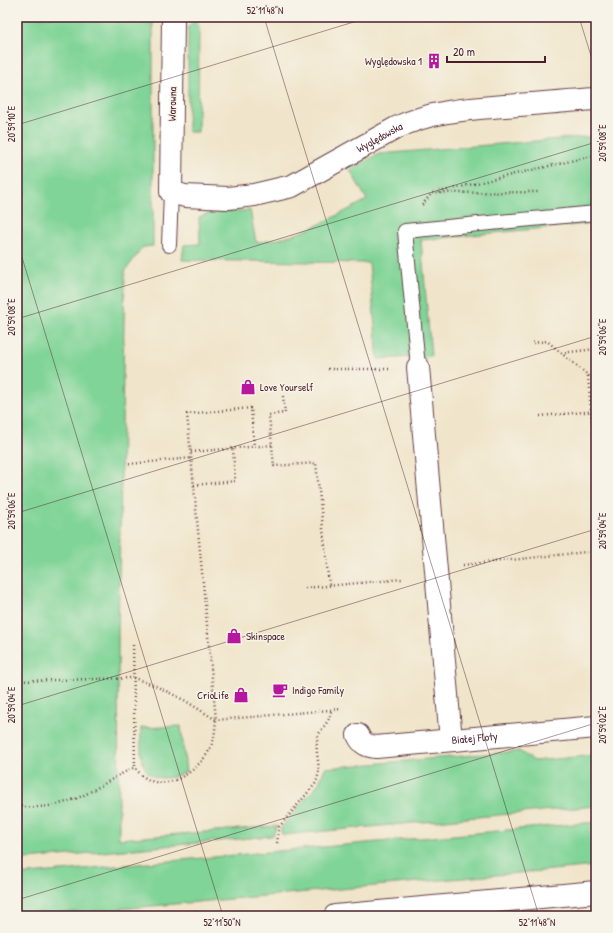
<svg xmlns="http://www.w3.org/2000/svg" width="613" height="933" viewBox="0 0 613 933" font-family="'Patrick Hand',sans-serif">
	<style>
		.green { fill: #80d497; stroke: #657a61 }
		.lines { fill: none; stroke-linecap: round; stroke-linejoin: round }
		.lane-casing { stroke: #633d43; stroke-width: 16 }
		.street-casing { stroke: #633d43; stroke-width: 24 }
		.secondary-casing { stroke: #633d43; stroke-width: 24 }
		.path { stroke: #633d43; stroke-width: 2.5; stroke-dasharray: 1 3; stroke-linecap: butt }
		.lane { stroke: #fff; stroke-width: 14 }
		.street { stroke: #fff; stroke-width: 22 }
		.secondary { stroke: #fff; stroke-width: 22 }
		.ticks { fill: none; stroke: #4a1f2b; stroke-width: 1; stroke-opacity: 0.45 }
		.labels { text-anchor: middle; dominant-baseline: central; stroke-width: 3; stroke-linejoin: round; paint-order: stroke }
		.poi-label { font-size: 11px; fill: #4a1f2b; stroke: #f7f3e8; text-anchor: start }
		.street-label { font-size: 11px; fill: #4a1f2b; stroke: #f7f3e8 }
		.neatline { fill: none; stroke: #4a1f2b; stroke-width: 1.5 }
		.ticks-label { font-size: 10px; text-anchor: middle; fill: #4a1f2b }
	</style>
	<rect width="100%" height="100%" fill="#f7f3e8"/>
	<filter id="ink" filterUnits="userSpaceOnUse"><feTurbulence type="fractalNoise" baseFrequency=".025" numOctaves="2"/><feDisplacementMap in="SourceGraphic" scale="8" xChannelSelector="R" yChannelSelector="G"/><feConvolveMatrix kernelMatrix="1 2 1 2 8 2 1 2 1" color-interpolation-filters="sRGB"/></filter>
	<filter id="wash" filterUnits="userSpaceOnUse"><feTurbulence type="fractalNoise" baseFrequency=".012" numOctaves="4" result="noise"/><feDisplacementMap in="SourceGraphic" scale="16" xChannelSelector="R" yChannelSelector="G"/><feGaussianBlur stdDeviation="0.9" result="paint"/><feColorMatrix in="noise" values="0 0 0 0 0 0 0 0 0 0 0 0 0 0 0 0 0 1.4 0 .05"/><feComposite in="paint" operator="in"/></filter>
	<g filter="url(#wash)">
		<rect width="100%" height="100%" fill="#f0e5ca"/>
		<!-- green -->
		<g class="green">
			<polygon points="17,17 153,17 153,246 143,247 125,271 118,634 119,839 277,826 273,835 271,836 17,860"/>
			<polygon points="197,22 199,26 198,132 188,132 188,27 192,23"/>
			<path d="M596,136V223L421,240L431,356L378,359L369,263L182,260L184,245L200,244L199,217C215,209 233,213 250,210L256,242C296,240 332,218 367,200L350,170L379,154Z"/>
			<path d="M181,726L186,772C173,778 151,784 144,766C139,755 141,740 141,728Z"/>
			<polygon points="519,751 534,761 596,755 596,806 283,835 281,833 281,828 286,822 319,783 325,768"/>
			<polygon points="596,822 596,866 86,912 17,913 17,875"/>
		</g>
	</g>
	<g filter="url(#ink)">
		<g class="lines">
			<!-- lane casing -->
			<g class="lane-casing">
				<g id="lane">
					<polyline points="169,245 171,192"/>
					<polyline points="418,367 405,231 596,213"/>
				</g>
			</g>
			<!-- street casing -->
			<g class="street-casing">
				<g id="street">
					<path id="s1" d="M173,17L171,192L185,196L228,198L254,195L292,186L396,128C431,111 467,109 504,106C535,104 565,101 596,99"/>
					<polyline points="418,367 451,740"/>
					<path id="s2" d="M358,735C362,744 367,746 376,747L596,727"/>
				</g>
			</g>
			<!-- secondary casing -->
			<g class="secondary-casing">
				<polyline id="secondary" points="335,916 596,892"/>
			</g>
			<!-- path -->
			<g class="path">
				<polyline points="439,192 596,155"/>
				<polyline points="422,205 432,193 540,192"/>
				<polyline points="533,343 547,341 596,382"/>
				<polyline points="561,353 596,349"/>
				<polyline points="328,369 391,369"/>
				<polyline points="588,376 596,467"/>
				<polyline points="283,396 285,413 269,415 274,466 316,463 329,585"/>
				<polyline points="540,416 596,411"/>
				<polyline points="191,452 272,445"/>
				<polyline points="129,464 192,458"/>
				<polyline points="194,485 235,481 233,449"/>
				<polyline points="463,565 596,551"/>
				<polyline points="305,588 402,579"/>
				<path d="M133,641L135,767C156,801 201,773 212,744C215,737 215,728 216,720L187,414L251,408L254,447"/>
				<polyline points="17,681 134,678 156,686 184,700 216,720 341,709"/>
				<path d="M17,806C39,810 67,804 86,794C103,785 118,775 135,767"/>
				<path d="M277,843L279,827L315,784C323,769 315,757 317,741C318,729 331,723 331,710"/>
			</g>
			<!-- lane -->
			<use href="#lane" class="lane"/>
			<!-- street -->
			<use href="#street" class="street"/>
			<!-- secondary -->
			<use href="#secondary" class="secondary"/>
		</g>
	</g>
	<!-- ticks -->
	<path class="ticks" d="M264,17L539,916M579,17L596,72M17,125L370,17M17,241L223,916M17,319L596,142M17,513L596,336M17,706L596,529M17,900L596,723"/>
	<!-- icons -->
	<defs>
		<g id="building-bare" transform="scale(1.2)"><path d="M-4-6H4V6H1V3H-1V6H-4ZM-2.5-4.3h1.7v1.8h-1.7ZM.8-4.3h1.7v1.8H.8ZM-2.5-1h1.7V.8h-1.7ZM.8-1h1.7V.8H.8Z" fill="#b5179e" stroke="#f7f3e8" stroke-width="2.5" paint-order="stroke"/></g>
		<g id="shop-bare" transform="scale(1.2)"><path d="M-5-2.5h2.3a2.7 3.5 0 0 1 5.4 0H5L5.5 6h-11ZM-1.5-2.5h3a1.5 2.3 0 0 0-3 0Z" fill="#b5179e" stroke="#f7f3e8" stroke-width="2.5" paint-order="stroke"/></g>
		<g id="cafe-bare" transform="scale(1.2)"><path d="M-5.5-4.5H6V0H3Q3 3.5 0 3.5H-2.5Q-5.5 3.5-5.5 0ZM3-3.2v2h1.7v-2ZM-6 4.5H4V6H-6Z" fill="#b5179e" stroke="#f7f3e8" stroke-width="2.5" paint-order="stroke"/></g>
	</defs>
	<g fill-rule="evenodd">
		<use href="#building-bare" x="434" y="61"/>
		<use href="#shop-bare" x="248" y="387"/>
		<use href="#shop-bare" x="234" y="636"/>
		<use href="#cafe-bare" x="280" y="690"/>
		<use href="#shop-bare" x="241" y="695"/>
	</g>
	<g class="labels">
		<!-- poi labels -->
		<g class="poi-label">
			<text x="422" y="61" text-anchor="end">Wyględowska 1</text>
			<text x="260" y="387">Love Yourself</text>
			<text x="246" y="636">Skinspace</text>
			<text x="292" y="690">Indigo Family</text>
			<text x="229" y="695" text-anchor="end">CrioLife</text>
		</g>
		<!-- street labels -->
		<g class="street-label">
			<text transform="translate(172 104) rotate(-89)">Warowna</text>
			<text stroke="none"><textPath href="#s1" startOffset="398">Wyględowska</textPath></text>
			<text stroke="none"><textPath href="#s2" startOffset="122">Białej Floty</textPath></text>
		</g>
	</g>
	<!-- margin -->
	<rect width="613" height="933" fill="none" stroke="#f7f3e8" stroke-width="44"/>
	<!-- scale -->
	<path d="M447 56v6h98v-6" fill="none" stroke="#4a1f2b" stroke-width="2"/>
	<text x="453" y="56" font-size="12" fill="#4a1f2b" stroke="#f7f3e8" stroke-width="3" paint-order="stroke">20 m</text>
	<rect x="22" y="22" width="569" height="889" class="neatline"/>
	<g class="ticks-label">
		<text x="265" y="14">52°11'48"N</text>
		<text transform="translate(11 124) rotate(-90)" y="4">20°59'10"E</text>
		<text transform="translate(602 143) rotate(-90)" y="4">20°59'08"E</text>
		<text transform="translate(11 317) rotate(-90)" y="4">20°59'08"E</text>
		<text transform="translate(602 337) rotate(-90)" y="4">20°59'06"E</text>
		<text transform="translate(11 511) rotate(-90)" y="4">20°59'06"E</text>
		<text transform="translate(602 531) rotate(-90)" y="4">20°59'04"E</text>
		<text transform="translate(11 705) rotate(-90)" y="4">20°59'04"E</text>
		<text transform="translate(602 725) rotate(-90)" y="4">20°59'02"E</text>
		<text x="222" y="926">52°11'50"N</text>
		<text x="537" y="926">52°11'48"N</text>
	</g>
</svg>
